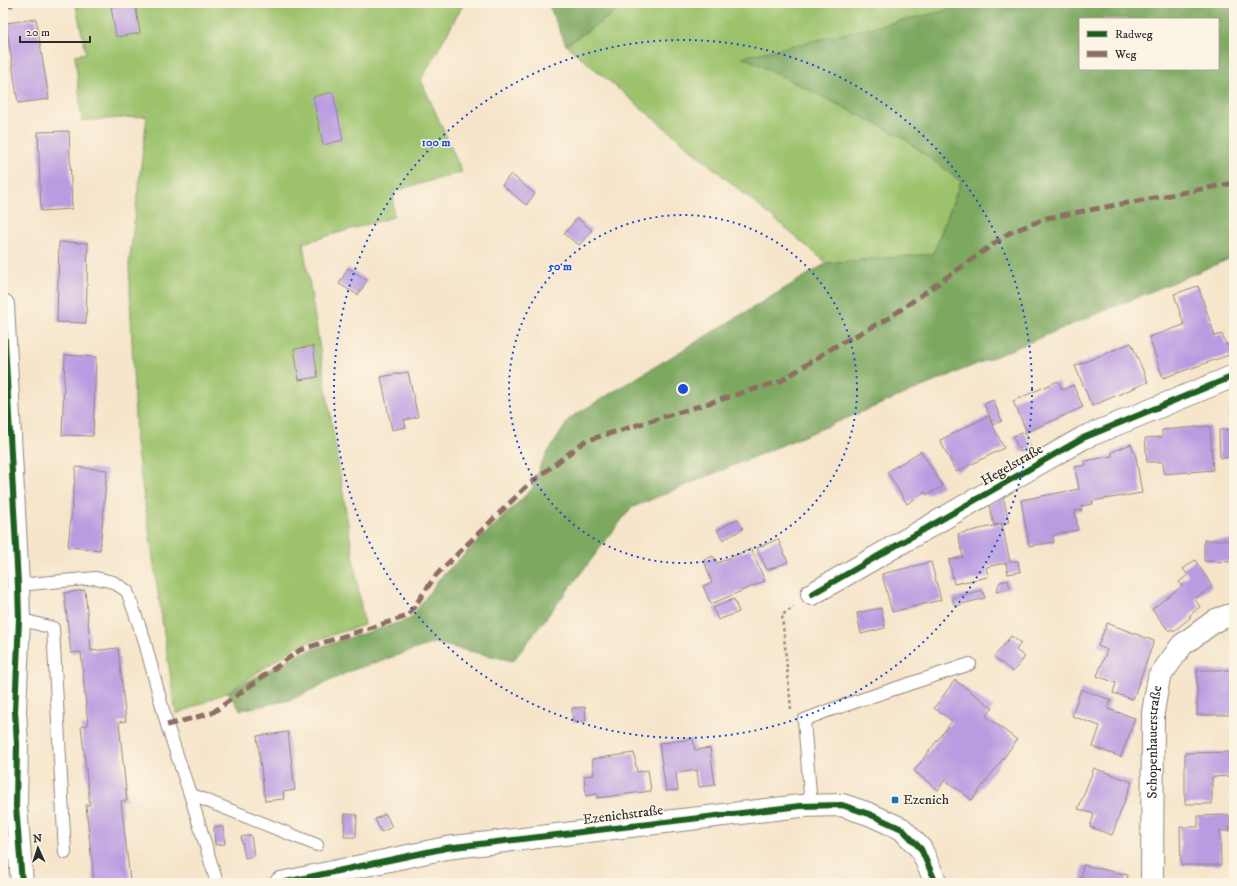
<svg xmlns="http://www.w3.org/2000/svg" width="1237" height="886" viewBox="0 0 1237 886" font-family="'IM FELL DW Pica',serif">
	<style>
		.green { fill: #9cc26c; stroke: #64764c }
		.forest { fill: #7da860; stroke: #546a46; fill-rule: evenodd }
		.building { fill: #b99be1 }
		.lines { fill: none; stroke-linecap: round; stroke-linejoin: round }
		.lane-casing { stroke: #90887b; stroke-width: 14 }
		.street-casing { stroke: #90887b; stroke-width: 24 }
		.path { stroke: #90887b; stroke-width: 2.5; stroke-dasharray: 3 3; stroke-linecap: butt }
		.lane { stroke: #fff; stroke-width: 12 }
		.street { stroke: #fff; stroke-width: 22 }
		.quiet { stroke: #8d6e63; stroke-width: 5; stroke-dasharray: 10 5; stroke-linecap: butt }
		.cycleway-casing { stroke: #fcf5e5; stroke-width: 8 }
		.cycleway { stroke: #1b5e20; stroke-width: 6 }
		.ring { fill: none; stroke: #1d4ed8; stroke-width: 2; stroke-dasharray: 2 4 }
		.poi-dot { fill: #1f6fb2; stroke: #fcf5e5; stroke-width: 1.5 }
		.labels { text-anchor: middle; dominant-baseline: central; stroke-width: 3; stroke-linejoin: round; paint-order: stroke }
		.street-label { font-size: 14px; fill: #2b2b2b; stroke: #fcf5e5 }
		.poi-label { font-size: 14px; fill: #2b2b2b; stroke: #fcf5e5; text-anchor: start }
		.centre { fill: #1d4ed8; stroke: #fcf5e5; stroke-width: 2 }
		.ring-label { font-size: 12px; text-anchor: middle; font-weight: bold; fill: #1d4ed8; stroke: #fcf5e5; stroke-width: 3; stroke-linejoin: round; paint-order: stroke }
	</style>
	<rect width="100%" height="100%" fill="#fcf5e5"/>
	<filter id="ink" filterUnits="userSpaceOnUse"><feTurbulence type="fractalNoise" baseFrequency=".025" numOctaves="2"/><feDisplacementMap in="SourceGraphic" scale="8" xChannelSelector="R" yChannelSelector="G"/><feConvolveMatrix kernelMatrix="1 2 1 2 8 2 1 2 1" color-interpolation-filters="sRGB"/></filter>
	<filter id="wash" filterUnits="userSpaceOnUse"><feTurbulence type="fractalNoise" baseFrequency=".012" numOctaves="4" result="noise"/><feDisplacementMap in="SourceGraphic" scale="16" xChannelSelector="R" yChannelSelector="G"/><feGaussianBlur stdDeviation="0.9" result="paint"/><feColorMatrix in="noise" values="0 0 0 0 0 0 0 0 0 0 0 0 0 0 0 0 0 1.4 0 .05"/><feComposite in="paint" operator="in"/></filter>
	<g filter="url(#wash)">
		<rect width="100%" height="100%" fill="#f6e5cb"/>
		<!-- green -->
		<g class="green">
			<polygon points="104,3 464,3 421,80 462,172 394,191 393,217 303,243 364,625 299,645 228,692 176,714 136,444 129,265 147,116 82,121 75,55 86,53 76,6"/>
			<polygon points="629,3 944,3 949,10 744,57 899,135 961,181 933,254 827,263 566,45"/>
		</g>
		<!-- forest -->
		<g class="forest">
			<polygon points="548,3 629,3 566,45"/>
			<path d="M944,3H1234V257L631,508L513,661L434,643L350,671L291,700L240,710L228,692L301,653L410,619L440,578L532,489L541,463L570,418L827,263L933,254L961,181L899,135L743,57L948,10ZM1080,19H1218V69H1080Z"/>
		</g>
		<g id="blocks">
			<!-- building -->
			<g class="building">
				<polygon points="135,3 140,33 116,37 111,7"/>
				<polygon points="36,19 49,99 18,103 6,23"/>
				<polygon points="333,92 343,140 323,145 313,97"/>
				<polygon points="69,131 72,209 41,211 38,132"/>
				<polygon points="511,174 535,194 526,205 502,185"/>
				<polygon points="577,218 592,230 579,245 564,234"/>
				<polygon points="59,242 88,243 86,323 57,322"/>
				<polygon points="348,268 367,280 358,295 339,284"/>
				<polygon points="1198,286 1215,336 1222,334 1226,345 1234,343 1234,363 1231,364 1229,355 1163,378 1149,337 1184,325 1174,294"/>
				<polygon points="1131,343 1148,382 1092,406 1075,366"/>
				<polygon points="313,346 318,377 299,380 294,349"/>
				<polygon points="65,355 96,357 93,436 62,435"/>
				<polygon points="408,372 418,417 404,420 406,427 392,430 381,377"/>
				<polygon points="1058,381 1062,390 1073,385 1083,407 1027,432 1013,401"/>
				<polygon points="993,400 1002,421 993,425 984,404"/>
				<polygon points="1231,406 1234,406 1234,457 1220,458 1219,430 1232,429"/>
				<polygon points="988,416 1004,448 956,472 940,440"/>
				<polygon points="1210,426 1213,470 1164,474 1163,462 1147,462 1145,438 1162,437 1162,430"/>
				<polygon points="1025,432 1031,448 1020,452 1013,436"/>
				<polygon points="1131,444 1134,452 1135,452 1142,493 1092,501 1093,504 1081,506 1082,510 1075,511 1078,530 1053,535 1054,542 1029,546 1021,500 1079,489 1075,467 1086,465 1085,461 1112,456 1112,452"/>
				<polygon points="921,451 943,486 927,495 925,492 907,504 887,472"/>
				<polygon points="76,467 107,470 100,550 68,547"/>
				<polygon points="1003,496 1009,522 994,525 989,505"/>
				<polygon points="738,519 743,529 723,540 717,530"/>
				<polygon points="1002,524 1010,562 1018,561 1020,572 1008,574 1006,563 986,567 988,577 954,584 949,560 963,557 958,534"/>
				<polygon points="778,539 788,562 767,570 757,548"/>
				<polygon points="1204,540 1234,540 1234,562 1204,561"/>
				<polygon points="751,549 765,581 711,604 703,586 712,583 704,560 713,556 717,563"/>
				<polygon points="1195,560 1212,586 1195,599 1200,607 1189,616 1191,617 1174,631 1172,629 1169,631 1152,609 1182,586 1179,582 1188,575 1183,569"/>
				<polygon points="931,562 941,600 892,612 882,574"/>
				<polygon points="1008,580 1010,588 996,592 1000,582"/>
				<polygon points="85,590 91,651 118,648 126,721 119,722 127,801 121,801 130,881 94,883 86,805 90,805 81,726 88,725 81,652 71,653 64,593"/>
				<polygon points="982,590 985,598 955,606 952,598"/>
				<polygon points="734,599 739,612 718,620 713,608"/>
				<polygon points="881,608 885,628 861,634 857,613"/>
				<polygon points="1107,623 1154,641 1133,699 1113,693 1116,683 1097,676 1107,650 1098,646"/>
				<polygon points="1011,636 1021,643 1016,650 1025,657 1013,672 994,657"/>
				<rect x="1197" y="670" width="37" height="45"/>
				<polygon points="955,680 993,708 986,716 1017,740 972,800 945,780 938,790 914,771 952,721 934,708"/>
				<polygon points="1081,689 1111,700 1108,709 1135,718 1121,757 1093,747 1100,726 1072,716"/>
				<polygon points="585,707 586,721 573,722 572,708"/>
				<polygon points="288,732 295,790 283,792 284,799 265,801 257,736"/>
				<polygon points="693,739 695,750 710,748 715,785 699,787 697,770 676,773 678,790 666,791 659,743"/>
				<polygon points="1232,752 1232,776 1212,777 1212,804 1185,804 1185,753"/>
				<polygon points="634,753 637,772 648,770 651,791 597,798 597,794 586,796 584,776 594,775 592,759"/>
				<polygon points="1094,768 1132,782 1112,835 1090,827 1094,814 1078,809"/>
				<polygon points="345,814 357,815 356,837 344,837"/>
				<polygon points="386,814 392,827 381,832 375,819"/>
				<polygon points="1229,815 1230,831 1220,831 1221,865 1181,865 1180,827 1198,827 1198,816"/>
				<polygon points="214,827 223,827 225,844 215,845"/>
				<polygon points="251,835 254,856 245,858 241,837"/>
				<polygon points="1083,865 1128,875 1126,883 1080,883"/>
				<polygon points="990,881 1008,882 1008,883 990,883"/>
			</g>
		</g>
	</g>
	<g filter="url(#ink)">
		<use href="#blocks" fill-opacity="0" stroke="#90887b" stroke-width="1"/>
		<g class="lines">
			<!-- lane casing -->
			<g class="lane-casing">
				<g id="lane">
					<polyline points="18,585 96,578 113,582 127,591 144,639 167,725 190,794 217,883"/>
					<polyline points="3,621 19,619 53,628 65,853"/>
					<polyline points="190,794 317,845"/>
					<polyline points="811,806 804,720 827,711 970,664"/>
				</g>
			</g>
			<!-- street casing -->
			<g class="street-casing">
				<g id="street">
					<polyline points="3,305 18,585 19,619 15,711 17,744 16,806 22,883"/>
					<polyline points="812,594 1083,438 1234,376"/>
					<polyline points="281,883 446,848 800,806 842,805 869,814 902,829 921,849 936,883"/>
					<path id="s1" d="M1152,883L1153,712L1159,677L1182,645L1216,620L1234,614"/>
				</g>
			</g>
			<!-- path -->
			<polyline class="path" points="791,709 782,615 794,607"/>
			<!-- lane -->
			<use href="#lane" class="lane"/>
			<!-- street -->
			<use href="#street" class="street"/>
			<!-- quiet -->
			<g class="quiet">
				<polyline points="3,7 19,3"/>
				<polyline points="167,725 212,713 300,650 408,616 436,575 528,485 585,441 781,381 834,347 889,318 1009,233 1047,218 1234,183"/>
			</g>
			<!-- cycleway casing -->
			<g class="cycleway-casing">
				<g id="cycleway">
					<polyline points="3,305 18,585 19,619 15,711 17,744 16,806 22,883"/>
					<polyline points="812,594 1083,438 1234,376"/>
					<polyline points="281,883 446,848 800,806 842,805 869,814 902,829 921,849 936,883"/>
				</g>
			</g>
			<!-- cycleway -->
			<use href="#cycleway" class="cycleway"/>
		</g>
	</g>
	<!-- distance rings -->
	<g class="ring">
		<circle cx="683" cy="389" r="174"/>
		<circle cx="683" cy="389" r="349"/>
	</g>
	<!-- markers -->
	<rect class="poi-dot" x="891" y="796" width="8" height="8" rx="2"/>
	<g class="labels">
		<!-- street labels -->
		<g class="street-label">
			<text transform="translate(1012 465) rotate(-30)">Hegelstraße</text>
			<text stroke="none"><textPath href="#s1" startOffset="141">Schopenhauerstraße</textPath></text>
			<text transform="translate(623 815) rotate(-7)">Ezenichstraße</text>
		</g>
		<!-- poi labels -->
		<g class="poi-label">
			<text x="903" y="800">Ezenich</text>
		</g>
	</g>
	<circle cx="683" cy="389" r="6" class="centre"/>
	<g class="ring-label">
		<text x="436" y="146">100 m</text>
		<text x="560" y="270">50 m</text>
	</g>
	<!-- margin -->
	<rect width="1237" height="886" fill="none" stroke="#fcf5e5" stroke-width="16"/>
	<!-- legend -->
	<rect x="1079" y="18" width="140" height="52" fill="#fcf5e5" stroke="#a8a49b"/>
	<rect x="1087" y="31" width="20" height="6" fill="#1b5e20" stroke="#a8a49b"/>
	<text x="1115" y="38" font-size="12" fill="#2b2b2b">Radweg</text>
	<rect x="1087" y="51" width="20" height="6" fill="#8d6e63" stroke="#a8a49b"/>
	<text x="1115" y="58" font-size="12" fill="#2b2b2b">Weg</text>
	<!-- north arrow -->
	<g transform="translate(38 848) rotate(357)" stroke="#fcf5e5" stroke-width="3" paint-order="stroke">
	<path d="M0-3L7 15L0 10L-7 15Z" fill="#2b2b2b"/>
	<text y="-6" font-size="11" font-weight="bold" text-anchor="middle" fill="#2b2b2b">N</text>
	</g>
	<!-- scale -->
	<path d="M20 36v6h70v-6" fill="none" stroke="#2b2b2b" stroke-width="2"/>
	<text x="26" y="36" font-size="12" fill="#2b2b2b" stroke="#fcf5e5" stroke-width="3" paint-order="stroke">20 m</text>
</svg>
